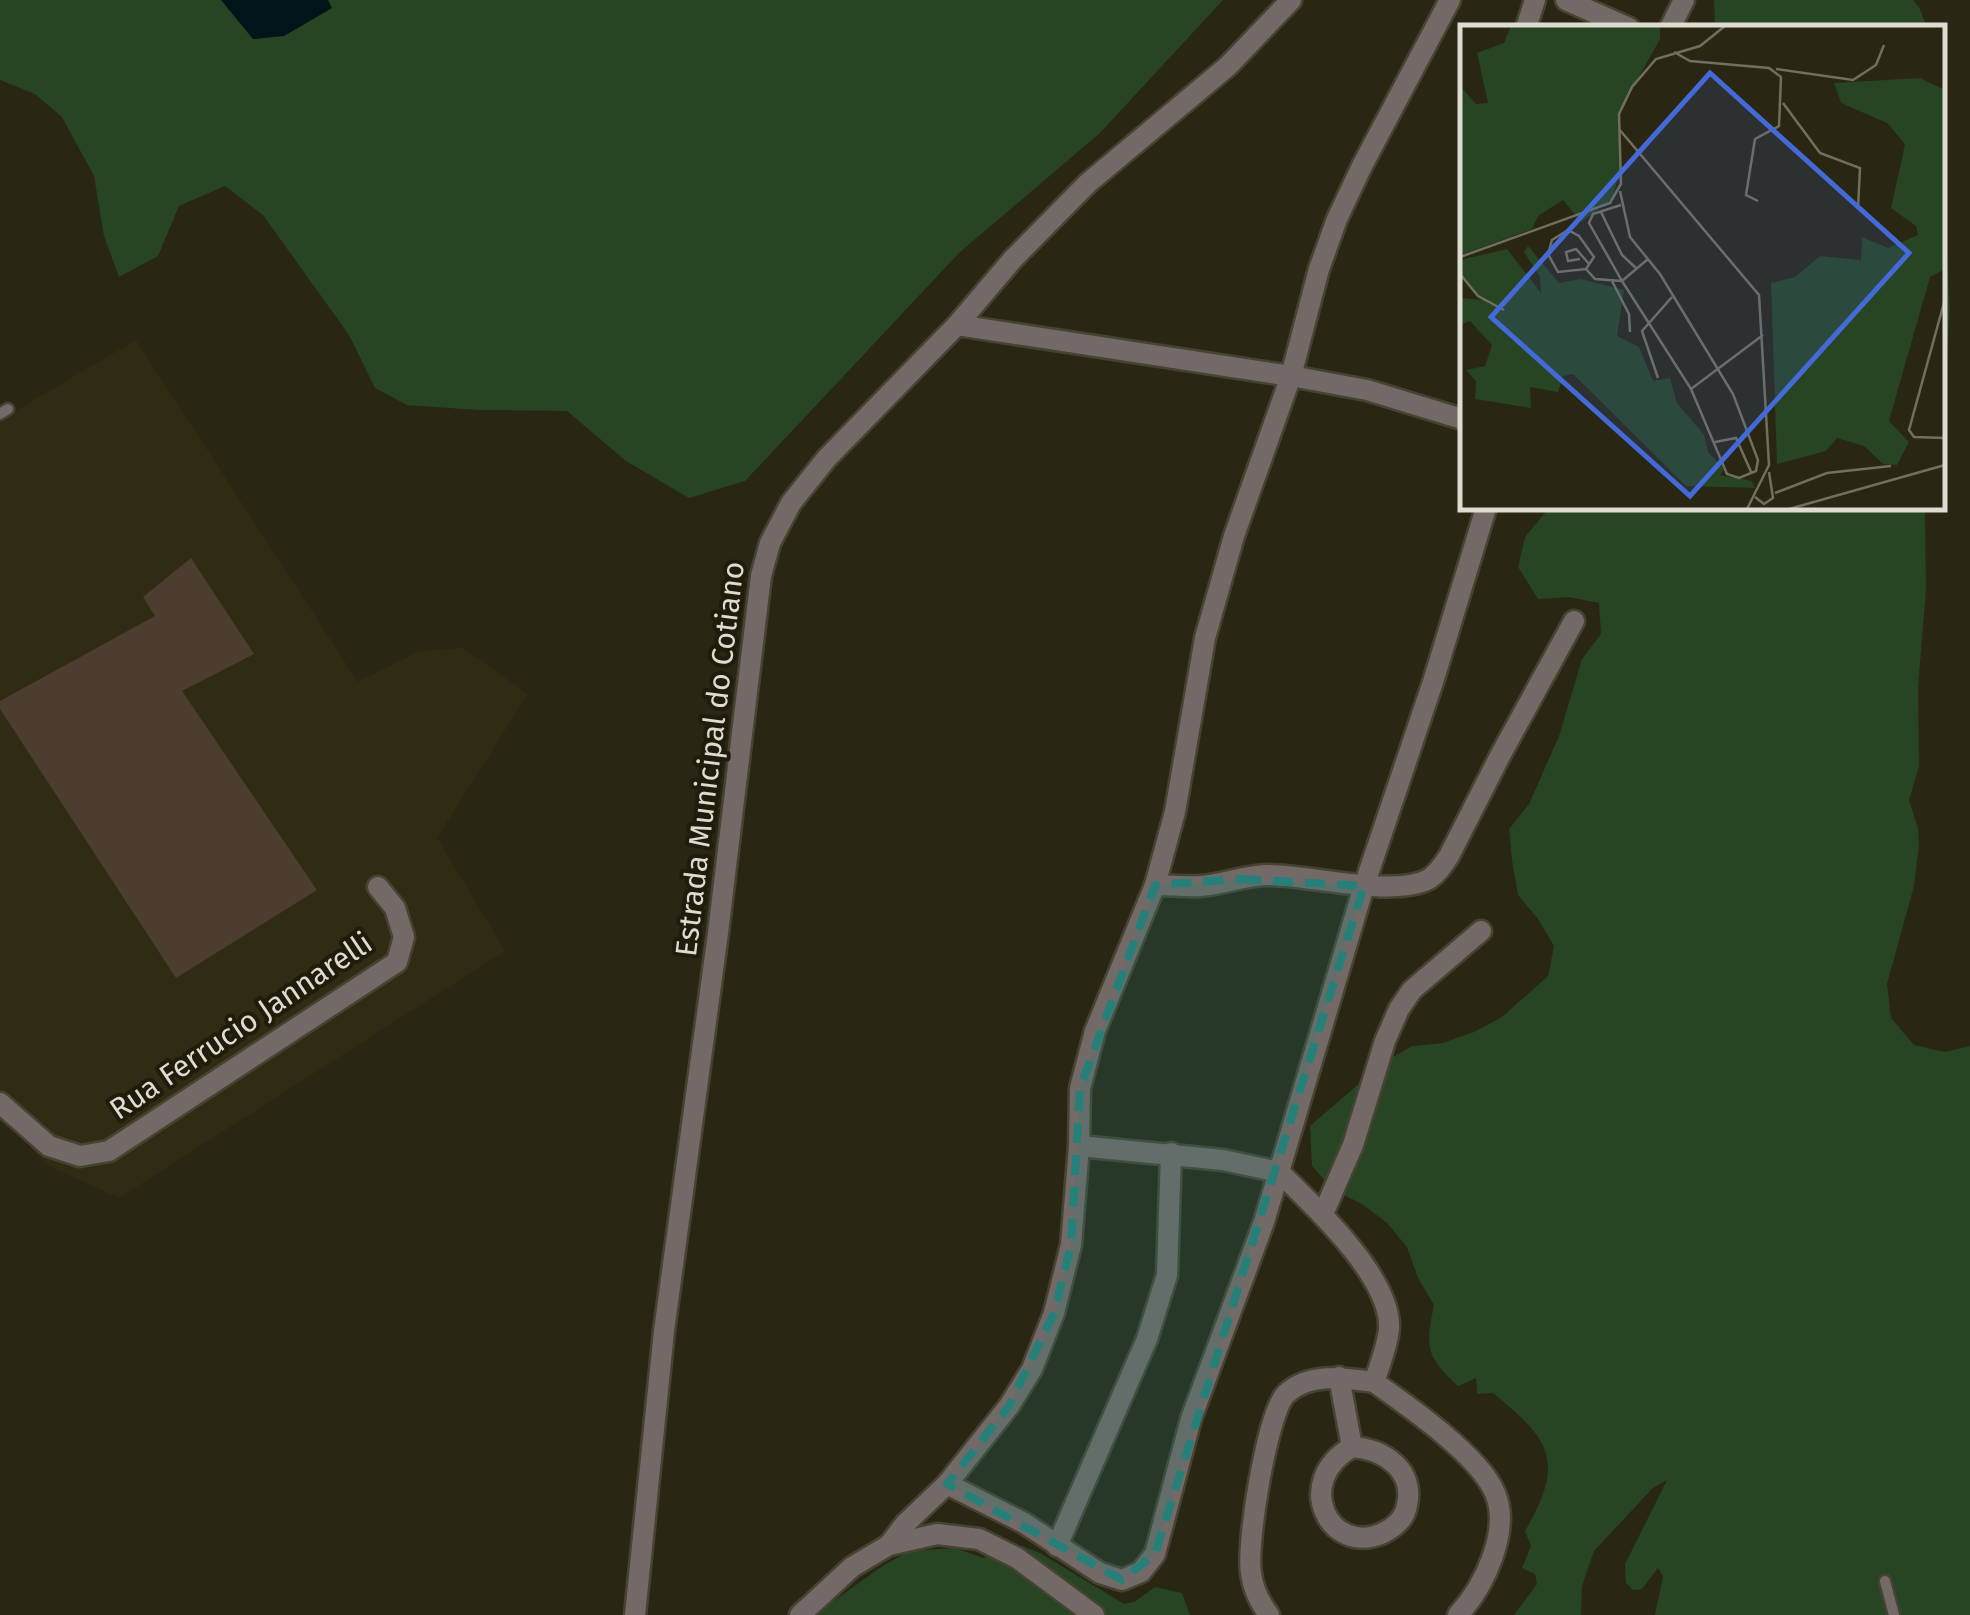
<svg xmlns="http://www.w3.org/2000/svg" width="1970" height="1615" viewBox="0 0 1970 1615" font-family="'Fira Sans',sans-serif">
	<style>
		.built { fill: #302c13 }
		.green { fill: #274423 }
		.water { fill: #00141a }
		.building { fill: #4c3d30 }
		.lines { fill: none; stroke-linecap: round; stroke-linejoin: round }
		.lane-casing { stroke: #464332; stroke-width: 15 }
		.street-casing { stroke: #464332; stroke-width: 25 }
		.lane { stroke: #736967; stroke-width: 10 }
		.street { stroke: #736967; stroke-width: 20 }
		.marked { fill: #248078; fill-opacity: 0.2; stroke: #248078; stroke-width: 8; stroke-dasharray: 20 12; stroke-linejoin: round }
		.labels { text-anchor: middle; dominant-baseline: central; stroke-width: 8; stroke-linejoin: round; paint-order: stroke }
		.street-label { font-size: 30px; fill: #dedcd1; stroke: #201c0b }
		.inset-road { fill: none; stroke: #716f60; stroke-width: 2.5 }
		.view { fill: #446ad7; fill-opacity: 0.15; stroke: #446ad7; stroke-width: 5 }
		.inset-edge { fill: none; stroke: #dedcd1; stroke-width: 5 }
	</style>
	<rect width="100%" height="100%" fill="#292614"/>
	<!-- built -->
	<polygon class="built" points="136,340 358,682 420,651 463,648 528,694 437,838 505,951 119,1198 47,1165 0,1115 0,420"/>
	<!-- green -->
	<g class="green">
		<polygon points="0,0 1223,0 1100,133 960,252 745,481 689,498 626,461 567,411 478,410 407,405 375,388 349,335 263,215 225,186 179,206 158,256 119,277 104,236 94,176 62,117 35,94 0,80"/>
		<polygon points="1714,0 1913,0 1919,7 1927,27 1715,27"/>
		<polygon points="1943,196 1950,308 1946,373 1943,384"/>
		<path d="M1549,508H1925L1926,590L1918,688L1919,766L1909,800L1918,828L1919,845L1914,886L1887,984L1891,1018L1914,1045L1945,1052L1970,1046V1615H1655L1663,1576L1658,1568L1642,1589L1633,1590L1626,1583L1625,1564L1667,1480L1653,1488L1594,1551L1582,1586L1581,1615H1514L1537,1584L1535,1574L1522,1568L1531,1546L1525,1531C1565,1462 1552,1441 1493,1393L1477,1394L1476,1378L1458,1386C1426,1356 1425,1348 1434,1305L1418,1278L1407,1247L1387,1223L1362,1204L1332,1189L1312,1166L1310,1126L1384,1062L1412,1046L1443,1043L1474,1032L1502,1017L1548,976L1554,946L1538,919L1518,895L1512,860L1509,829L1529,804L1559,736L1582,659L1601,634L1599,603L1569,597L1538,599L1518,567L1525,537Z"/>
		<polygon points="1022,1546 1040,1553 1124,1604 1134,1602 1155,1587 1182,1593 1190,1615 814,1615 884,1565 910,1551 955,1548 983,1558"/>
	</g>
	<!-- water -->
	<polygon class="water" points="221,0 328,0 332,8 284,36 253,39"/>
	<!-- building -->
	<polygon class="building" points="191,558 254,654 182,691 317,890 176,978 0,709 0,701 155,616 143,597"/>
	<g class="lines">
		<!-- lane casing -->
		<g class="lane-casing">
			<g id="lane">
				<polyline points="0,414 8,409"/>
				<polyline points="1885,1581 1894,1615"/>
			</g>
		</g>
		<!-- street casing -->
		<g class="street-casing">
			<g id="street">
				<polyline points="1566,0 1629,28"/>
				<polyline points="1526,28 1535,0"/>
				<polyline points="1670,28 1684,0"/>
				<polyline points="957,325 1291,376 1367,390 1462,419"/>
				<path d="M1155,885C1170,885 1186,887 1201,886C1224,884 1246,875 1269,875C1311,875 1393,898 1429,879C1438,873 1443,865 1449,856L1501,754L1574,621"/>
				<polyline points="0,1103 49,1146 80,1156 109,1151 397,962 404,937 395,908 378,887"/>
				<polyline points="1323,1214 1353,1145 1385,1041 1399,1009 1412,990 1481,931"/>
				<polyline points="1339,1377 1352,1447"/>
				<path d="M1352,1447C1384,1449 1415,1470 1407,1505C1405,1519 1395,1527 1383,1533C1329,1557 1292,1481 1352,1447Z"/>
				<polyline points="947,1484 1024,1523 1100,1573 1122,1580 1141,1572 1155,1554 1191,1419 1264,1222 1279,1172 1223,1160 1079,1146"/>
				<polyline points="889,1545 905,1524 947,1484 1009,1406 1032,1369 1054,1313 1071,1245 1079,1146 1080,1088 1095,1031 1155,885 1175,812 1205,638 1234,536 1291,376 1319,269 1337,219 1362,166 1450,0"/>
				<polyline points="1057,1546 1147,1339 1167,1275 1171,1153"/>
				<polyline points="635,1615 664,1331 718,933 761,576 770,543 791,503 827,458 957,325 1013,259 1088,183 1228,66 1291,0"/>
				<polyline points="800,1615 852,1567 889,1545 937,1534 979,1539 1017,1558 1094,1615"/>
				<path d="M1269,1615C1260,1603 1253,1589 1251,1573C1246,1545 1267,1413 1286,1394C1309,1372 1346,1378 1374,1382"/>
				<path d="M1458,1615C1484,1587 1511,1531 1495,1493C1480,1456 1407,1405 1374,1382C1380,1365 1387,1347 1389,1329C1392,1278 1314,1206 1279,1172L1364,886L1433,682L1486,508"/>
			</g>
		</g>
		<!-- lane -->
		<use href="#lane" class="lane"/>
		<!-- street -->
		<use href="#street" class="street"/>
	</g>
	<!-- marked area -->
	<path class="marked" d="M1241,879L1364,886L1155,1554L1122,1580L947,1484L1009,1406L1054,1313L1071,1245L1080,1088L1155,885Z"/>
	<g class="labels">
		<!-- street labels -->
		<g class="street-label">
			<text transform="translate(710 759) rotate(-83)">Estrada Municipal do Cotiano</text>
			<text transform="translate(241 1026) rotate(-34)">Rua Ferrucio Jannarelli</text>
		</g>
	</g>
	<!-- overview -->
	<g transform="translate(1460 25)">
		<rect width="485" height="485" fill="#292614"/>
		<path d="M51,1H200V14L159,88L160,145L152,174L121,197L103,175L78,191L72,204L0,230V61L16,79L28,78L17,28L44,18ZM460,53L485,65V244L470,252L429,396L449,417L437,440L423,439L404,421L377,413L366,426L317,439L311,258L335,252L360,231L401,235L402,212L428,223L458,210L456,201L431,183L445,119L427,98L381,78L374,58ZM68,221L99,258L121,254L164,265L157,311L179,322L193,356L210,353L217,378L244,410L248,427L264,444L260,450L292,456L295,463L226,461L113,349L103,351L98,367L70,362L71,383L15,374L16,356L6,345L25,341L32,320L10,296L0,300V273L22,275L0,250V235L47,224L81,268L80,252L64,227Z" fill="#274423"/>
		<path class="inset-road" d="M214,27L230,36L309,43L321,52L319,101L295,114L286,170L298,176M316,44L393,55L416,40L424,20M323,78L360,128L400,143L398,184M159,104L299,270L309,440L287,484M160,166L170,212L200,249L273,369L298,435L296,446L279,453L267,449L231,364M161,180L133,189L129,198L162,256L188,234M141,187L162,230L177,244M0,232L150,178L161,159L159,89L172,62L196,34L240,21L265,1M120,234L108,236L106,227L116,224L130,240M126,244L134,232L119,211L108,205L92,215L88,229L98,247L126,244L135,254L162,256L231,364L303,310M0,249L18,271L44,285M152,256L169,289L170,307M485,274L449,405L454,412L485,413M198,353L182,306L212,272M255,417L276,413L292,449M315,468L367,448L431,441M295,472L304,479L313,473L309,447M329,484L485,440"/>
		<path class="view" d="M250,48L449,228L230,471L31,292Z"/>
		<rect width="485" height="485" class="inset-edge"/>
	</g>
</svg>
